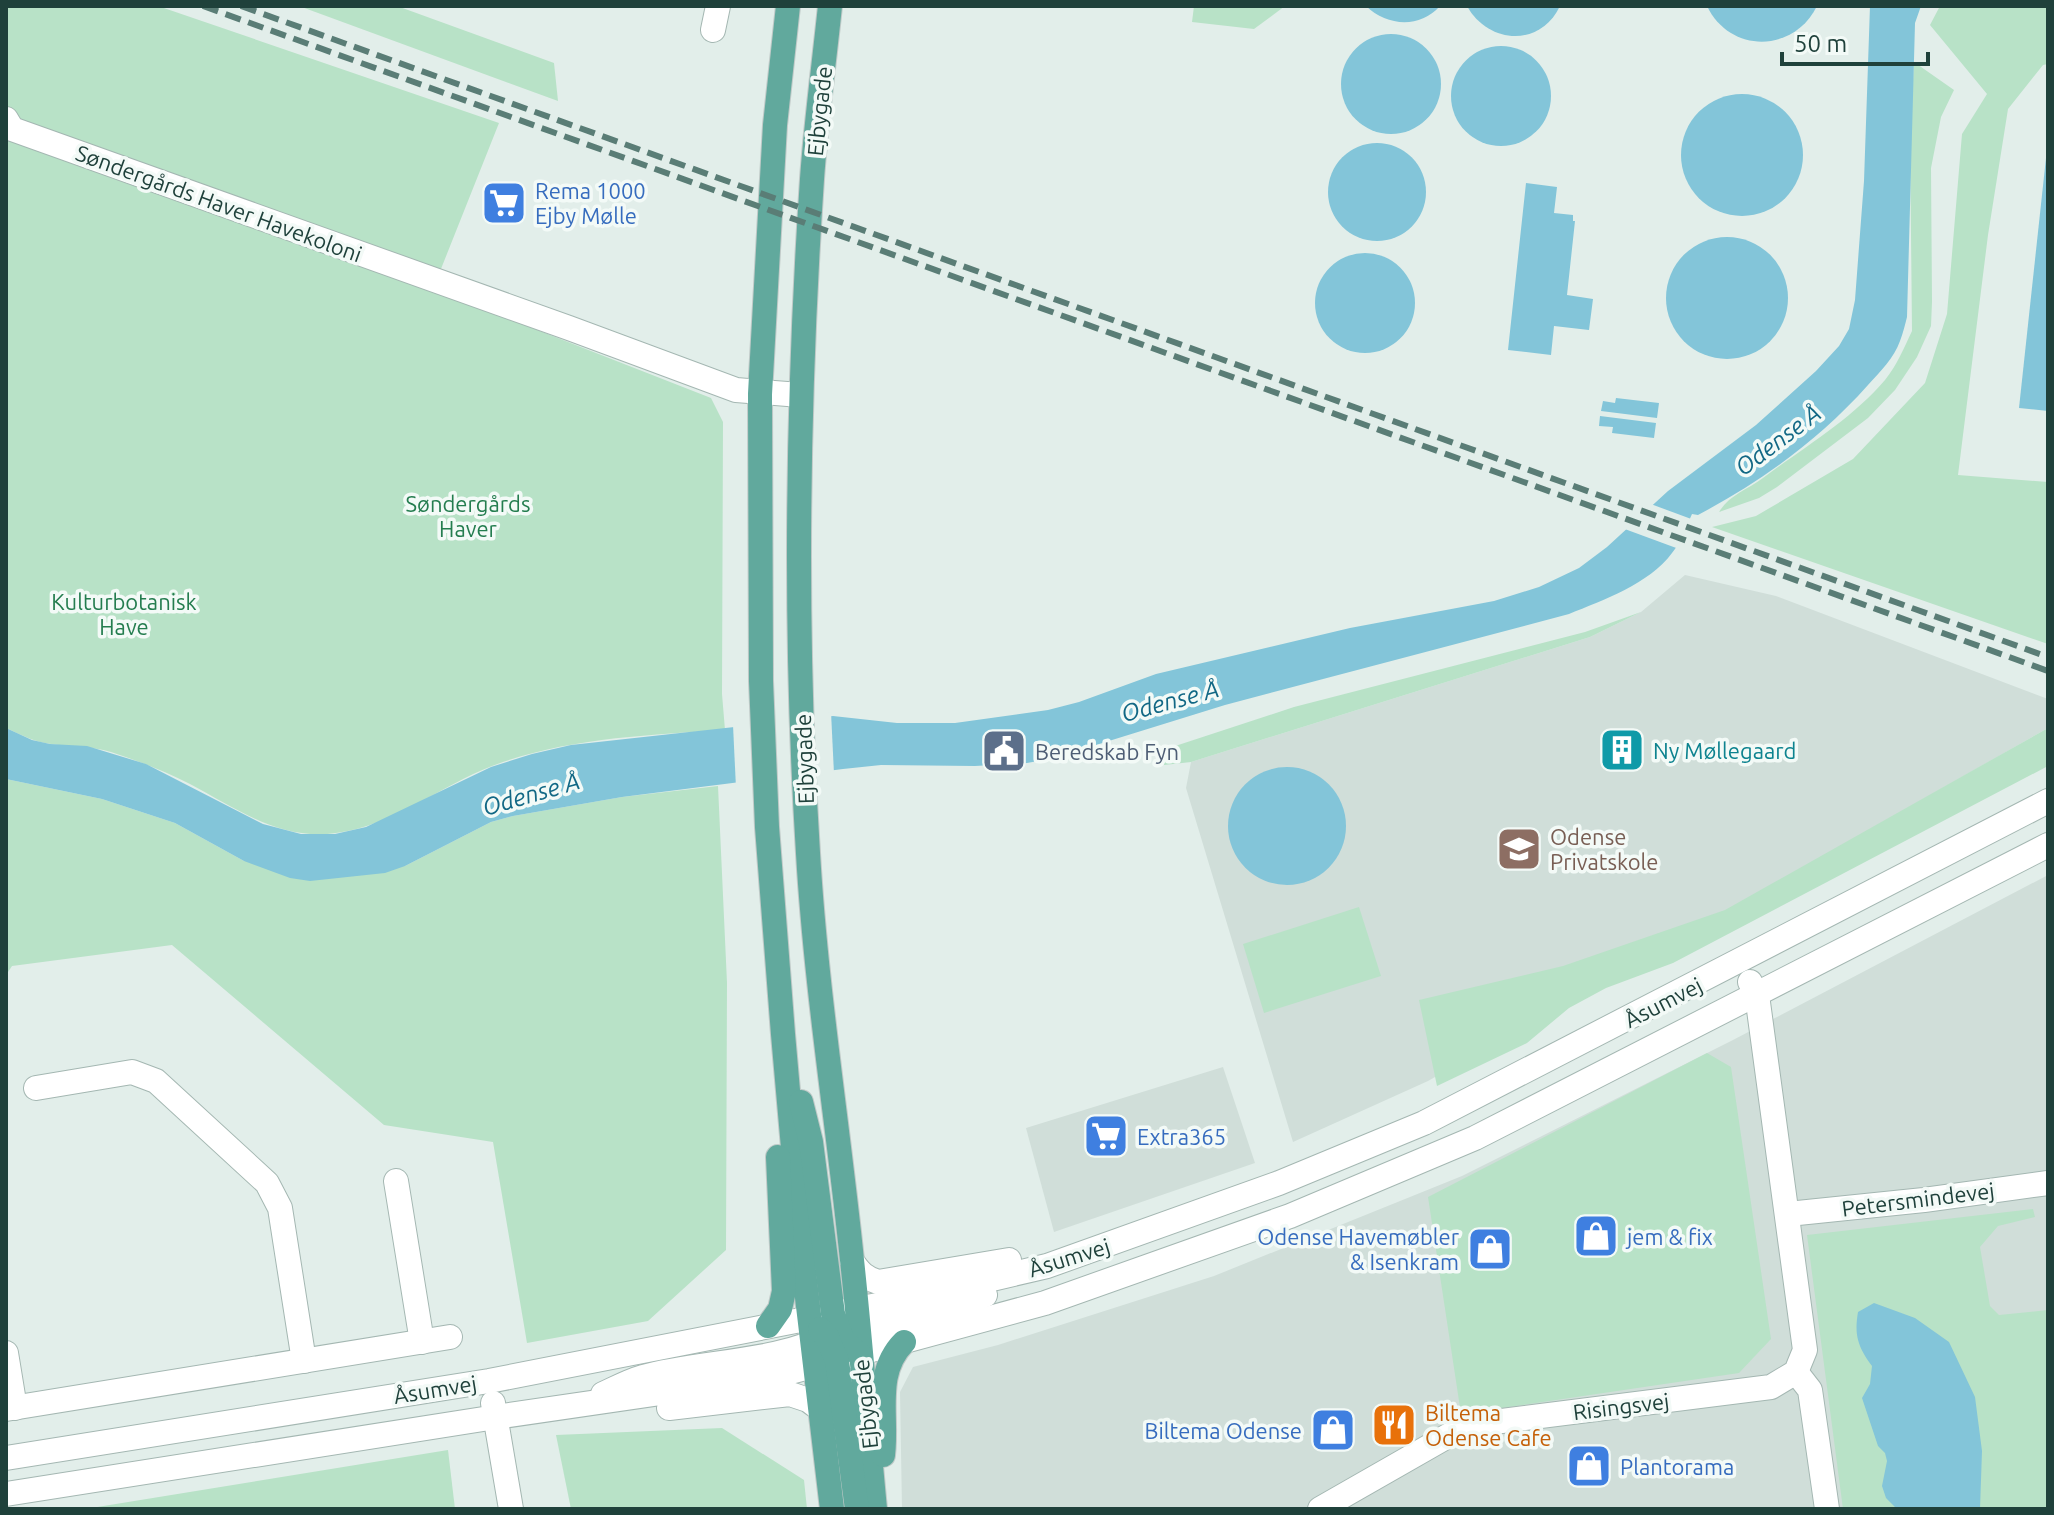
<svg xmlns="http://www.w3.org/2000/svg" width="2054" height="1515" viewBox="0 0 2054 1515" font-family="Ubuntu,sans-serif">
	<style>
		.built { fill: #d0ded9 }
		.green { fill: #b8e2c7 }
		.water { fill: #83c5d9 }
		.pier { fill: #e2eeea }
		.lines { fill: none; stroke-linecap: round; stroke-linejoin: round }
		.minor-casing { stroke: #a4b7b2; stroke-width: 26 }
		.major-casing { stroke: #c0cac8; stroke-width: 26 }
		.minor { stroke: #fff; stroke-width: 24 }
		.major { stroke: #61a99d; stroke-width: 24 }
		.rail { stroke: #5a7d76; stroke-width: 6; stroke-dasharray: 16 8; stroke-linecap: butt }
		.labels { text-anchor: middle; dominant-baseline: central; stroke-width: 7; stroke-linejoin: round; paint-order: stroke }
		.street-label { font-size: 22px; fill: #1f413b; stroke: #f3faf7 }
		.shop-label { font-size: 22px; fill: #366cbe; stroke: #f3faf7; text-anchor: start }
		.park-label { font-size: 22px; fill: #247d4f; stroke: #f3faf7 }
		.culture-label { font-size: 22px; fill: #0d838f; stroke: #f3faf7; text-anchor: start }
		.service-label { font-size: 22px; fill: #4e5e75; stroke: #f3faf7; text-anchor: start }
		.education-label { font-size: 22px; fill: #785e54; stroke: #f3faf7; text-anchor: start }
		.food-label { font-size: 22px; fill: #c56008; stroke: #f3faf7; text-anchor: start }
		.water-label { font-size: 24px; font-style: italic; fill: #126885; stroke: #f3faf7 }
	</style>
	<rect width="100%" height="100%" fill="#e2eeea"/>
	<!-- built -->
	<g class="built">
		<polygon points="1685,575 1776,596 2048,699 2048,728 1428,1081 1293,1142 1186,788 1191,762 1590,637 1641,612"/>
		<polygon points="2048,875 2048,1509 902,1509 900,1392 913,1367 998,1345 1214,1276 1462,1176 1733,1040"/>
		<polygon points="1223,1067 1255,1163 1054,1232 1026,1128"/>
	</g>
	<!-- green -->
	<g class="green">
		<path d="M6,6H158L499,123L433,289L711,398L723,422L722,694L725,730C648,735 565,738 492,766C440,786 392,826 336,833C281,841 237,809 190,784C165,771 138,761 111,752C91,746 72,747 51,744C35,742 21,735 6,728Z"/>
		<polygon points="299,6 397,6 554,63 558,101"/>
		<polygon points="1194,6 1285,6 1254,29 1192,22"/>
		<polygon points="1940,6 2048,6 2048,64 2043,65 2008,109 1988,235 1958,475 2048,482 2048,644 1712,527 1756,516 1853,459 1925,383 1947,314 1962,134 1987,94 1930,25"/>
		<path d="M1914,62L1954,90L1941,117L1931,168L1932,302L1931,326L1917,357L1895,390L1868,418L1777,487L1759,498L1719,512C1729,495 1747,490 1763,478C1803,448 1852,419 1885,380C1897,365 1904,348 1912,331L1910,136Z"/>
		<polygon points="1641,612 1590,637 1191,762 1164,765 1160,751 1294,707 1585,632"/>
		<polygon points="2048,728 2048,766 1673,963 1606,988 1569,1008 1527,1043 1437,1086 1419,1000 1563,966 1725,910"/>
		<polygon points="6,779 102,799 175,823 244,861 405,866 491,822 513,816 622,797 718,786 727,983 726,1250 648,1321 527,1343 493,1142 384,1125 172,945 12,966 6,975"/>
		<polygon points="1359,907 1381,976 1264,1013 1243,944"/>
		<polygon points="1707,1053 1731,1067 1771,1339 1739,1373 1461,1414 1428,1197"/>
		<polygon points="2033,1209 2035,1217 1998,1226 1980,1247 1990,1306 1999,1315 2048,1310 2048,1509 1843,1509 1807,1235"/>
		<polygon points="722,1428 804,1480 807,1509 571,1509 556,1435"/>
		<polygon points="448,1450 455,1509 85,1509"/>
	</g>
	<!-- water -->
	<g class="water">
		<path d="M1366,6H1440C1419,29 1387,26 1366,6Z"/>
		<path d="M1467,6H1560C1540,48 1488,44 1467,6Z"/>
		<path d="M1707,6H1817C1794,53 1730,54 1707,6Z"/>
		<path d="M1870,6H1921L1915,23L1907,317C1905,325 1903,333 1900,341C1894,358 1880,372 1868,385C1819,440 1762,481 1698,515L1692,514C1686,527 1681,542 1672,553C1649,584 1603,600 1569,614L1225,705L1054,758L1027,763L975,766L881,765L843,769L622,797L513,816L491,822L405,866L385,873L310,881L290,878L244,861L175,823L102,799L6,779V728L32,740L50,744L87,746L146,764L263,824L301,834H335L366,827L491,767L532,754L571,745L833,716L897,723H955L1048,710L1079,702L1156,674L1350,628L1494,601L1539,587L1579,568L1607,547L1668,491L1756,425L1816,371L1839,346L1849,329L1855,300L1864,181Z"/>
		<circle cx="1391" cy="84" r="50"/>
		<circle cx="1501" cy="96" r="50"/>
		<circle cx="1742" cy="155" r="61"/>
		<circle cx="1377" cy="192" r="49"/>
		<polygon points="2046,158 2048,158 2048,411 2019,408"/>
		<polygon points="1526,183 1557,187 1554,213 1573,215 1573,221 1575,221 1567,295 1593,299 1589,330 1554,326 1551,355 1508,350"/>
		<circle cx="1727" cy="298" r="61"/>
		<circle cx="1365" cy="303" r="50"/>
		<polygon points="1616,398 1659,403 1657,418 1601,411 1603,401 1615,403"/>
		<polygon points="1600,416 1656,423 1654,438 1612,433 1613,427 1599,426"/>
		<circle cx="1287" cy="826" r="59"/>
		<path d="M1874,1303L1915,1318L1949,1342L1975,1397L1982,1451L1980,1509H1897L1886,1498L1882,1486L1887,1461L1885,1453L1878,1446L1862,1398L1870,1384L1872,1366C1858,1347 1854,1335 1858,1312Z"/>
	</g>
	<!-- pier -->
	<g class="pier">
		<polygon points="1648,503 1694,520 1679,549 1622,528"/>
		<polygon points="831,712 834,774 736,788 733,725"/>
	</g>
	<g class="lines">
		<!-- minor casing -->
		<g class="minor-casing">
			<g id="minor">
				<polyline points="713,30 718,6"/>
				<polyline points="6,119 12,129 569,328 736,390 800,395"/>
				<polyline points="36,1088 132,1072 156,1081 267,1183 280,1208 304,1361"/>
				<polyline points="396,1181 422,1342"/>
				<polyline points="1788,1214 1924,1200 2048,1183"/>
				<path d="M852,1261C859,1272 865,1278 878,1282L1009,1260"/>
				<polyline points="842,1341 858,1332 909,1320 985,1295"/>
				<polyline points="6,1353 15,1408"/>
				<polyline points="1796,1372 1810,1390 1827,1509"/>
				<path d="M603,1394C616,1388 629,1381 643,1377C700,1361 778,1363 829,1335"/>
				<polyline points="493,1403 511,1509"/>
				<polyline points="669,1408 790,1394 808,1400 820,1409"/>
				<polyline points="6,1409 450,1337"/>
				<polyline points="6,1458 489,1381 898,1301 1047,1266 1279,1183 1424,1123 2048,801"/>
				<polyline points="6,1494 496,1417 776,1376 1045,1303 1290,1216 1475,1138 2048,845"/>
				<polyline points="1320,1509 1453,1433 1494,1422 1771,1387 1796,1372 1805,1350 1757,995 1750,982"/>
			</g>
		</g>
		<!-- major casing -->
		<g class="major-casing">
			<g id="major">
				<polyline points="788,6 775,125 760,394 761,681 767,827 783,1034 804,1272 832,1509"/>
				<path d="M830,6C824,64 816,122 812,179C797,404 794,629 808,853C816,990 838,1124 852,1260C861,1343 867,1426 875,1509"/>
				<polyline points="801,1102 811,1142 833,1314 843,1341 860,1355"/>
				<polyline points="768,1326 780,1309 784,1291 778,1157"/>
				<polyline points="820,1329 827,1337 837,1361 857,1509"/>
				<path d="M883,1455C888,1416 873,1373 904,1342"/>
			</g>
		</g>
		<!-- minor -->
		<use href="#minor" class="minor"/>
		<!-- major -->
		<use href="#major" class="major"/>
		<!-- rail -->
		<g class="rail">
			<polyline points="203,6 2048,671"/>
			<polyline points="241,6 2048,657"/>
		</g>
	</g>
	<!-- icons -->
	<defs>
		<g id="supermarket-square" transform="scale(2.3)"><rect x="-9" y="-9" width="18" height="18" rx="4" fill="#3f7fe0" stroke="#f3faf7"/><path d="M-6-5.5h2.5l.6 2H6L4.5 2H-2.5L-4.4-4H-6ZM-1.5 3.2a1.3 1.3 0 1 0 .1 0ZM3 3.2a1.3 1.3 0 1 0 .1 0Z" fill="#fff"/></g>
		<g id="building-square" transform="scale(2.3)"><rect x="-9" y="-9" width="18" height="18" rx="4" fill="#0f9aa8" stroke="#f3faf7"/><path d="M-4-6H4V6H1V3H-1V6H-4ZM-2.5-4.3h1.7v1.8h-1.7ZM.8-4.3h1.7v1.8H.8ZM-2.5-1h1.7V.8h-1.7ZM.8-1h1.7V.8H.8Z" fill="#fff"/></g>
		<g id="civic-square" transform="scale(2.3)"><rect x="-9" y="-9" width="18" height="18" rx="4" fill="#5c6f8a" stroke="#f3faf7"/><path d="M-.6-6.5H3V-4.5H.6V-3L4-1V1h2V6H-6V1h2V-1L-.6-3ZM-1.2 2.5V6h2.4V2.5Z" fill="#fff"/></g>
		<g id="school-square" transform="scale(2.3)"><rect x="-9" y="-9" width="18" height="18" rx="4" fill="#8d6e63" stroke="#f3faf7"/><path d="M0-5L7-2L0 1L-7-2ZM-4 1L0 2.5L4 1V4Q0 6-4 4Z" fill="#fff"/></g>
		<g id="shop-square" transform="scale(2.3)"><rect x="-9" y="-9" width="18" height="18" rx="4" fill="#3f7fe0" stroke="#f3faf7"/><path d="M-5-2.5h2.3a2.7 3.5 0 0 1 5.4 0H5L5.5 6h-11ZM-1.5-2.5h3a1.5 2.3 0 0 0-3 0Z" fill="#fff"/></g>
		<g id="restaurant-square" transform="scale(2.3)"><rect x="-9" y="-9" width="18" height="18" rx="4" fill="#e8710a" stroke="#f3faf7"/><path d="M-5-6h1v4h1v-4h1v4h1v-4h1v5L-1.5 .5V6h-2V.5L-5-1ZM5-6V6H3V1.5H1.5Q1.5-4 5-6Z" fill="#fff"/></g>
	</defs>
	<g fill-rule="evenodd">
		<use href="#supermarket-square" x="504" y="203"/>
		<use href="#building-square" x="1622" y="750"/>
		<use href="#civic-square" x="1004" y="751"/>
		<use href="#school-square" x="1519" y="849"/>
		<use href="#supermarket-square" x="1106" y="1136"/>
		<use href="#shop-square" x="1596" y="1236"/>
		<use href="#shop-square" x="1490" y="1249"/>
		<use href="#restaurant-square" x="1394" y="1425"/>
		<use href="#shop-square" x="1333" y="1430"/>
		<use href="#shop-square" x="1589" y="1466"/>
	</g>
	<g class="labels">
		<!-- street labels -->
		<g class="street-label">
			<text transform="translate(819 111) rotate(-84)">Ejbygade</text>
			<text transform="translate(219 203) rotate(20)">Søndergårds Haver Havekoloni</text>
			<text transform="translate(804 759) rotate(-92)">Ejbygade</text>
			<text transform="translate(1663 1002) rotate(-27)">Åsumvej</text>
			<text transform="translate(1918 1199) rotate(-7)">Petersmindevej</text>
			<text transform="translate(1069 1257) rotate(-17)">Åsumvej</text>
			<text transform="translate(435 1389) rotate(-9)">Åsumvej</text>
			<text transform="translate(865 1404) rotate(-96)">Ejbygade</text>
			<text transform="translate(1621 1406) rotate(-7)">Risingsvej</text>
		</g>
		<!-- shop labels -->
		<g class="shop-label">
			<text x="535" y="190">Rema 1000<tspan x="535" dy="25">Ejby Mølle</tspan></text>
			<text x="1137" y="1136">Extra365</text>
			<text x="1459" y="1236" text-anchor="end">Odense Havemøbler<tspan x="1459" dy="25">&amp; Isenkram</tspan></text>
			<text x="1627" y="1236">jem &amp; fix</text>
			<text x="1302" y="1430" text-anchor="end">Biltema Odense</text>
			<text x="1620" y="1466">Plantorama</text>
		</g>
		<!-- park labels -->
		<g class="park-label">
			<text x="468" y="503">Søndergårds<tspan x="468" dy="25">Haver</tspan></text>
			<text x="124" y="601">Kulturbotanisk<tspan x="124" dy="25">Have</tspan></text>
		</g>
		<!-- culture labels -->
		<g class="culture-label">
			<text x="1653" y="750">Ny Møllegaard</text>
		</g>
		<!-- service labels -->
		<g class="service-label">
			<text x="1035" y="751">Beredskab Fyn</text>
		</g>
		<!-- education labels -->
		<g class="education-label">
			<text x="1550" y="836">Odense<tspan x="1550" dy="25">Privatskole</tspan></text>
		</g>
		<!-- food labels -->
		<g class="food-label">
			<text x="1425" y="1412">Biltema<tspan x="1425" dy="25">Odense Cafe</tspan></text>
		</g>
		<!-- water labels -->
		<g class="water-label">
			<text transform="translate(1778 440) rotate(-37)">Odense Å</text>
			<text transform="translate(1170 701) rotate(-15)">Odense Å</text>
			<text transform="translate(531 794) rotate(-16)">Odense Å</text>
		</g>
	</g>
	<!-- border -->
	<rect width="2054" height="1515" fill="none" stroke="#1f413b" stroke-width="16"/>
	<!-- scale -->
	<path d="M1782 52v12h146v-12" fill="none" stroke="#1f413b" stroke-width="4"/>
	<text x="1794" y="52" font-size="24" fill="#1f413b" stroke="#f3faf7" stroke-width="6" paint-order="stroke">50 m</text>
</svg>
